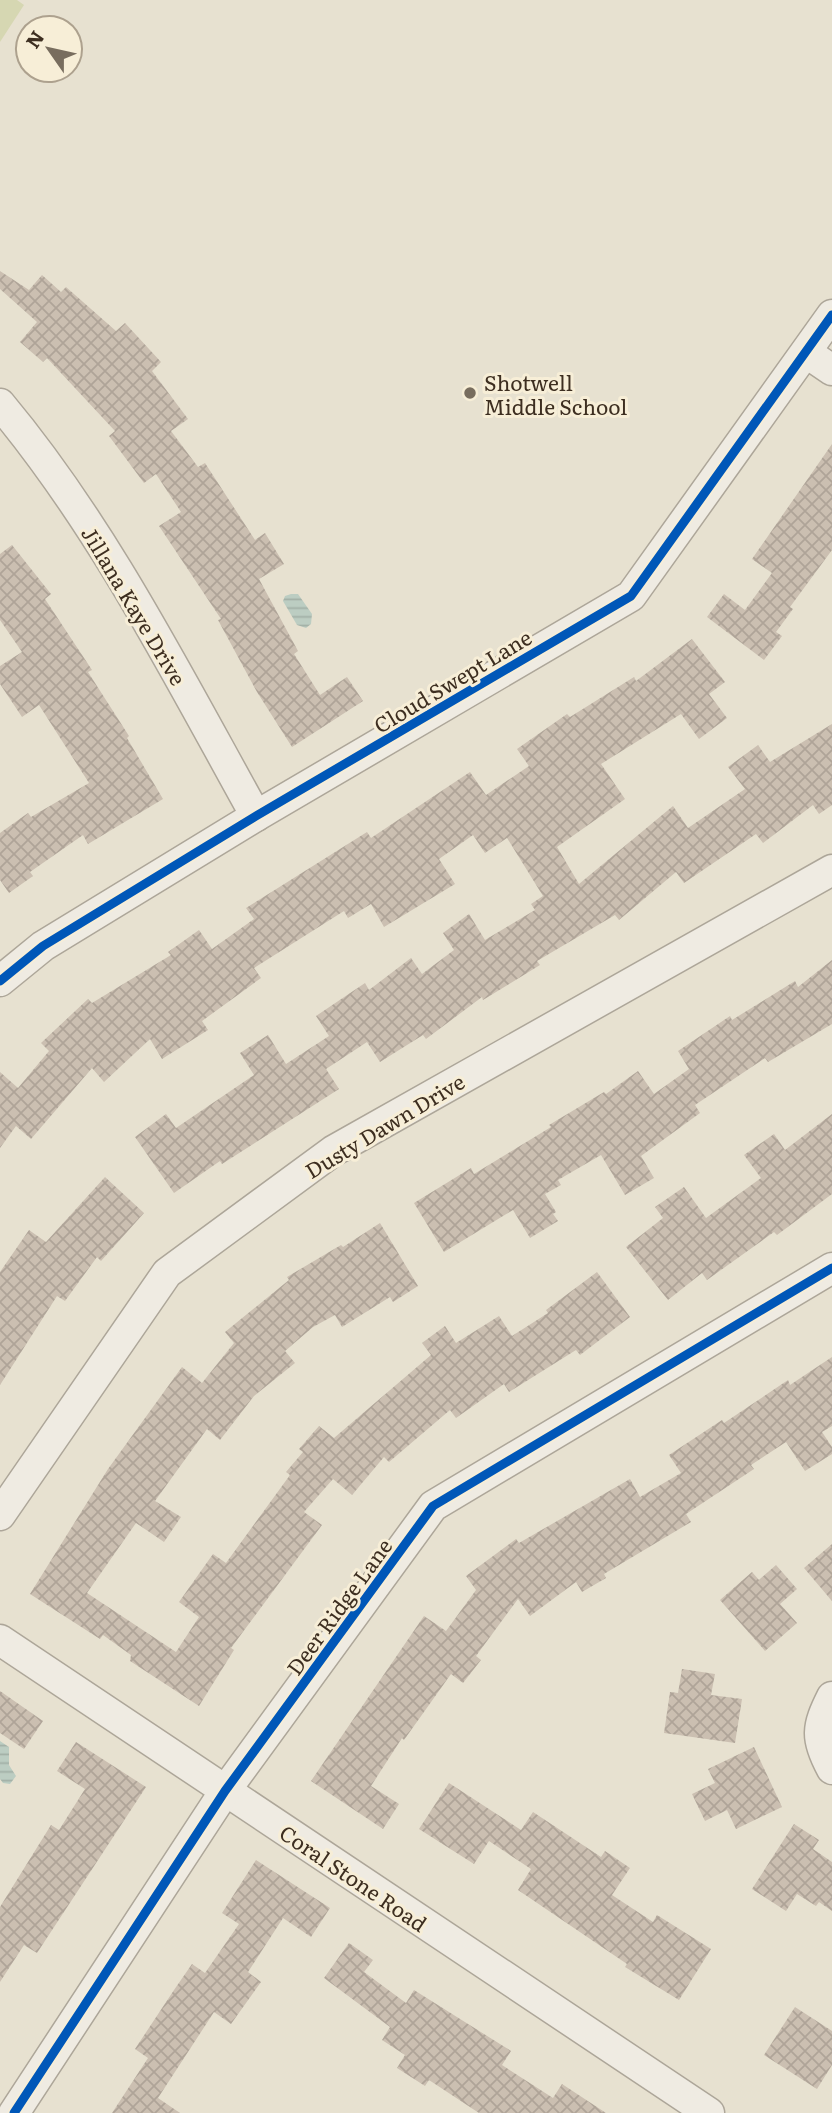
<svg xmlns="http://www.w3.org/2000/svg" width="832" height="2113" viewBox="0 0 832 2113" font-family="Literata,serif">
	<style>
		.pitch { fill: #d6d7b2 }
		.water { fill: url(#water-rules) }
		.building { fill: url(#building-cross-hatch) }
		.lines { fill: none; stroke-linecap: round; stroke-linejoin: round }
		.street-casing { stroke: #ada699; stroke-width: 33 }
		.street { stroke: #efebe2; stroke-width: 30 }
		.cycleway-casing { stroke: #f7eed7; stroke-width: 13 }
		.cycleway { stroke: #0057b8; stroke-width: 9 }
		.poi-dot { fill: #786d5e; stroke: #f7eed7; stroke-width: 2.5 }
		.labels { text-anchor: middle; dominant-baseline: central; stroke-width: 6; stroke-linejoin: round; paint-order: stroke }
		.poi-label { font-size: 21px; fill: #3d2e20; stroke: #f7eed7; text-anchor: start }
		.street-label { font-size: 21px; fill: #3d2e20; stroke: #f7eed7 }
	</style>
	<defs>
		<pattern id="water-rules" width="6" height="5" patternUnits="userSpaceOnUse" patternTransform="scale(1.75)"><rect width="6" height="5" fill="#bccdc2"/><path d="M0 2.5h6" fill="none" stroke="#a2b0a6"/></pattern>
		<pattern id="building-cross-hatch" width="8" height="8" patternUnits="userSpaceOnUse" patternTransform="scale(1.75)"><rect width="8" height="8" fill="#cbbfb1"/><path d="M0 0l8 8M0 8l8-8" fill="none" stroke="#afa498"/></pattern>
	</defs>
	<rect width="100%" height="100%" fill="#e7e1d0"/>
	<!-- pitch -->
	<polygon class="pitch" points="0,0 17,0 24,5 0,42"/>
	<!-- water -->
	<g class="water">
		<polygon points="291,594 298,594 312,614 311,624 306,628 297,625 283,601 285,596"/>
		<polygon points="0,1741 9,1747 9,1765 16,1776 10,1784 3,1783 0,1779"/>
	</g>
	<!-- building -->
	<g class="building">
		<polygon points="0,271 29,290 42,275 61,292 66,287 116,331 125,323 161,362 152,371 188,419 171,431 198,467 205,463 255,540 265,533 284,564 259,579 298,651 294,654 320,695 347,677 363,701 292,747 257,692 218,620 221,619 159,526 181,512 156,474 144,483 109,436 115,431 47,358 43,362 20,342 37,322 0,289"/>
		<polygon points="832,444 832,550 790,607 793,609 776,632 782,636 764,660 707,617 724,594 745,610 772,573 752,559"/>
		<polygon points="12,545 51,594 45,599 92,670 88,672 129,736 127,738 163,799 88,844 83,835 30,872 33,876 9,893 0,880 0,833 28,813 31,817 89,783 39,705 22,717 0,684 0,666 22,652 0,620 0,554"/>
		<polygon points="692,639 725,682 709,694 727,718 699,739 681,714 601,764 625,799 557,847 579,884 673,806 688,828 745,789 728,767 758,745 770,762 832,724 832,805 819,814 813,805 763,843 756,834 684,883 676,872 619,920 615,915 537,961 540,965 483,1000 482,997 426,1039 423,1035 380,1062 367,1042 326,1069 339,1089 222,1164 220,1161 174,1193 135,1137 166,1114 176,1128 254,1075 240,1053 268,1035 286,1064 329,1036 316,1016 365,983 369,990 411,958 422,974 454,950 443,933 469,914 485,940 535,910 531,904 543,896 507,838 485,853 473,835 439,859 455,884 384,927 371,904 348,918 344,911 254,968 261,978 202,1021 208,1030 162,1059 150,1039 104,1082 92,1068 31,1139 16,1126 0,1148 0,1072 18,1088 49,1051 41,1043 88,999 92,1003 171,955 168,952 199,930 212,949 254,919 246,908 367,832 371,838 470,772 486,795 529,766 517,749 567,714 570,717 634,677 636,681"/>
		<polygon points="832,960 832,1024 768,1062 765,1058 695,1105 700,1113 641,1156 654,1178 625,1195 601,1155 558,1180 561,1185 545,1194 556,1212 553,1214 558,1221 530,1238 513,1210 444,1252 414,1203 471,1168 474,1174 551,1127 549,1125 604,1092 606,1094 638,1071 654,1094 689,1069 678,1051 730,1016 732,1020 795,981 798,987"/>
		<polygon points="832,1114 832,1194 777,1235 774,1232 707,1280 702,1273 668,1300 626,1247 663,1218 655,1207 684,1187 706,1218 761,1178 744,1155 774,1134 785,1150"/>
		<polygon points="105,1177 144,1213 101,1261 97,1257 65,1301 57,1296 0,1385 0,1272 29,1230 46,1242"/>
		<polygon points="380,1223 418,1286 393,1302 390,1297 342,1327 335,1315 313,1327 285,1351 295,1363 254,1396 220,1440 207,1429 155,1501 181,1517 164,1542 136,1523 87,1593 176,1652 199,1617 179,1602 213,1554 226,1563 290,1475 286,1472 303,1452 299,1449 319,1426 334,1438 431,1355 422,1343 445,1326 456,1343 499,1316 512,1336 548,1313 546,1310 597,1272 630,1317 580,1355 576,1350 509,1392 504,1384 456,1418 450,1410 389,1462 384,1457 352,1495 333,1479 304,1512 322,1525 231,1648 234,1650 199,1706 130,1661 131,1655 103,1635 100,1639 30,1594 108,1469 182,1367 202,1383 234,1343 225,1332 289,1280 287,1277 341,1245 343,1247"/>
		<polygon points="832,1357 832,1426 822,1432 832,1447 832,1454 805,1471 786,1442 751,1465 754,1469 686,1514 691,1522 604,1574 606,1578 582,1592 576,1582 530,1616 518,1599 476,1656 481,1660 463,1683 451,1674 404,1740 402,1738 371,1786 399,1804 383,1829 311,1781 424,1616 446,1631 476,1590 466,1576 516,1539 519,1543 630,1479 640,1497 681,1473 669,1455 722,1420 724,1423 788,1380 790,1385"/>
		<polygon points="832,1544 832,1601 804,1568"/>
		<polygon points="776,1565 797,1589 780,1604 797,1623 765,1651 720,1600 752,1572 759,1580"/>
		<polygon points="682,1669 715,1674 711,1695 742,1699 735,1743 664,1733 670,1692 678,1693"/>
		<polygon points="0,1691 43,1721 24,1749 0,1733"/>
		<polygon points="76,1742 146,1787 37,1953 24,1945 0,1982 0,1907 51,1825 59,1830 85,1789 57,1771"/>
		<polygon points="754,1747 782,1807 736,1829 727,1810 705,1821 692,1794 715,1783 708,1769"/>
		<polygon points="449,1783 521,1830 533,1812 601,1857 605,1851 630,1868 612,1895 653,1922 657,1915 711,1949 679,2000 625,1967 627,1964 518,1890 531,1869 489,1841 474,1864 419,1829"/>
		<polygon points="794,1824 819,1840 813,1849 832,1862 832,1911 819,1902 816,1906 797,1894 786,1911 752,1889"/>
		<polygon points="256,1860 330,1908 311,1937 283,1918 248,1972 261,1982 231,2024 214,2012 158,2098 180,2113 112,2113 148,2058 135,2049 174,1990 192,1964 205,1973 239,1924 222,1913"/>
		<polygon points="349,1943 373,1960 364,1972 406,2003 414,1990 511,2051 502,2065 553,2098 562,2084 606,2113 479,2113 429,2080 425,2086 397,2068 405,2055 382,2040 390,2027 324,1978"/>
		<polygon points="795,2007 832,2031 832,2065 817,2089 764,2055"/>
	</g>
	<g class="lines">
		<!-- street casing -->
		<g class="street-casing">
			<g id="street">
				<polyline points="807,353 832,370"/>
				<path d="M0,404C103,527 178,676 256,816"/>
				<polyline points="0,981 43,946 256,816 631,596 832,315"/>
				<polyline points="0,1515 167,1273 333,1151 832,870"/>
				<polyline points="0,1640 709,2113"/>
				<path d="M832,1697C817,1727 815,1738 832,1769"/>
				<polyline points="14,2113 225,1791 433,1506 832,1268"/>
			</g>
		</g>
		<!-- street -->
		<use href="#street" class="street"/>
		<!-- cycleway casing -->
		<g class="cycleway-casing">
			<g id="cycleway">
				<polyline points="0,981 43,946 256,816 631,596 832,315"/>
				<polyline points="14,2113 225,1791 433,1506 832,1268"/>
			</g>
		</g>
		<!-- cycleway -->
		<use href="#cycleway" class="cycleway"/>
	</g>
	<!-- markers -->
	<circle class="poi-dot" cx="470" cy="393" r="7"/>
	<g class="labels">
		<!-- poi labels -->
		<g class="poi-label">
			<text x="484" y="381">Shotwell<tspan x="484" dy="24">Middle School</tspan></text>
		</g>
		<!-- street labels -->
		<g class="street-label">
			<text transform="translate(135 605) rotate(59)">Jillana Kaye Drive</text>
			<text transform="translate(452 680) rotate(-31)">Cloud Swept Lane</text>
			<text transform="translate(384 1125) rotate(-31)">Dusty Dawn Drive</text>
			<text transform="translate(338 1606) rotate(-54)">Deer Ridge Lane</text>
			<text transform="translate(354 1877) rotate(34)">Coral Stone Road</text>
		</g>
	</g>
	<!-- north arrow -->
	<g transform="translate(49 49) rotate(304)"><circle r="33" fill="#f7eed7" stroke="#ada18e" stroke-width="2"/>
	<path d="M0-5L12 26L0 18L-12 26Z" fill="#786d5e"/>
	<text y="-10" font-size="19" font-weight="bold" text-anchor="middle" fill="#3d2e20">N</text>
	</g>
</svg>
